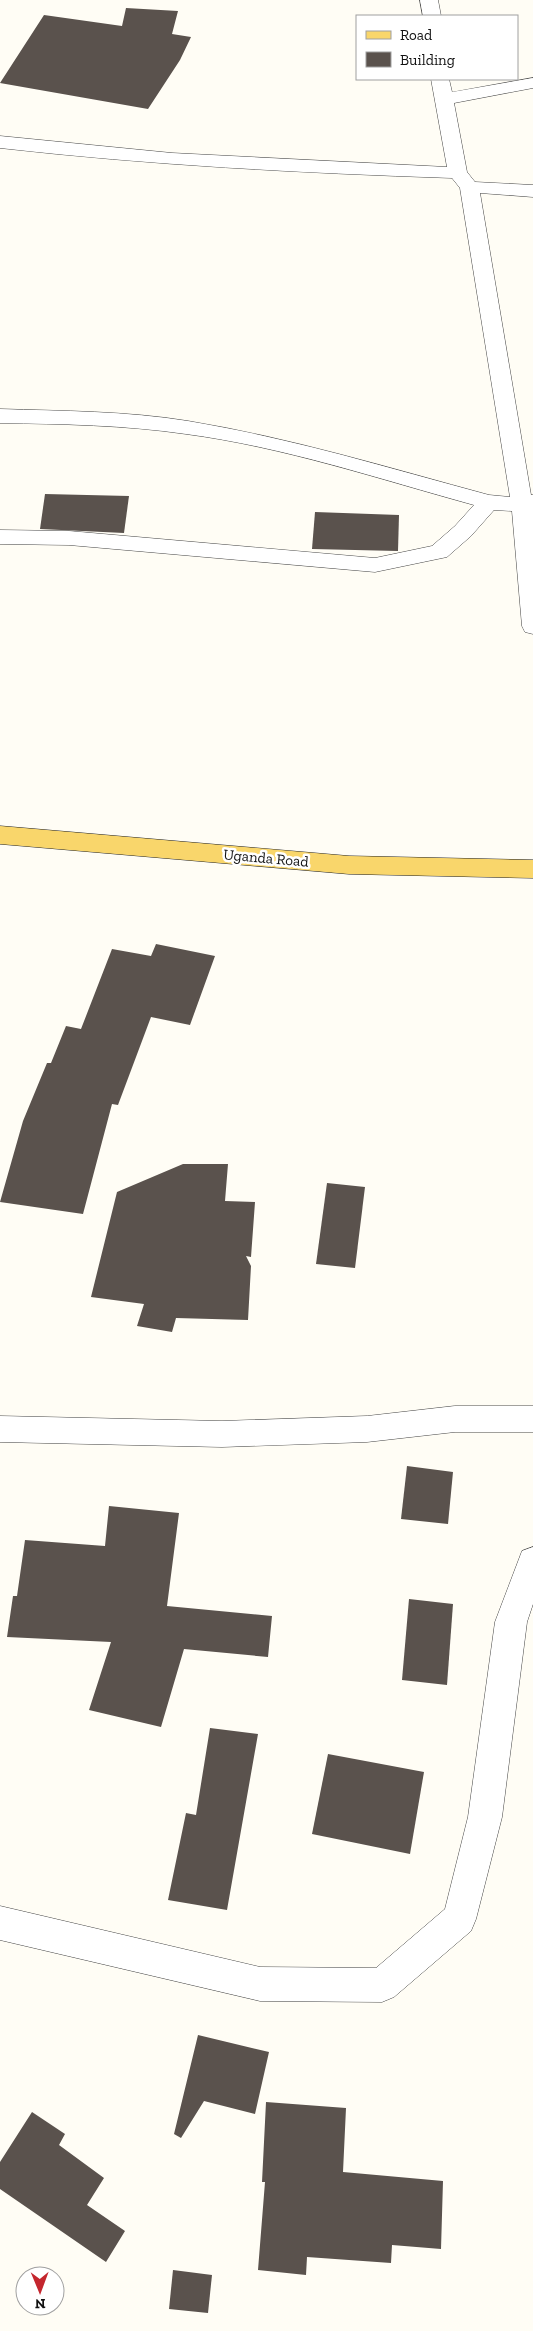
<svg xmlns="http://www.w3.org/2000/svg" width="533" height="2331" viewBox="0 0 533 2331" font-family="'Zilla Slab',serif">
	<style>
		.building { fill: #5a524d }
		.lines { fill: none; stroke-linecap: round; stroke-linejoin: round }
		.minor-casing { stroke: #444; stroke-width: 1 }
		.primary-casing { stroke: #222; stroke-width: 1 }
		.minor { fill: #fff; fill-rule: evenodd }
		.primary { fill: #f9d66b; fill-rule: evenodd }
		.labels { text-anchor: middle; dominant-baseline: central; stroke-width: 5; stroke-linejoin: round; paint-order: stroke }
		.street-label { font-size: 15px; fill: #111; stroke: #fff }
	</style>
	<rect width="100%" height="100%" fill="#fffdf5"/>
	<!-- building -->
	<g class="building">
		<polygon points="126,8 178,11 172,34 191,37 180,60 148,109 0,83 44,15 122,26"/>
		<polygon points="45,494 129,496 124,533 40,529"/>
		<polygon points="315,512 399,515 398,551 312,549"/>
		<polygon points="156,944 215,956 190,1025 151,1017 118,1105 112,1104 83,1214 0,1202 23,1121 47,1063 51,1063 66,1026 81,1029 112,949 151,956"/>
		<polygon points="183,1164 228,1164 225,1201 255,1202 251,1257 246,1256 251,1266 248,1320 176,1318 172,1332 137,1326 144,1304 91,1297 117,1192"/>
		<polygon points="327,1183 365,1187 355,1268 316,1264"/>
		<polygon points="407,1466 453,1472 448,1524 401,1519"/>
		<polygon points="109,1506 179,1513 167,1606 272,1616 268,1657 184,1649 161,1727 89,1710 111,1642 7,1637 13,1596 17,1596 25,1540 105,1546"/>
		<polygon points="409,1599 453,1604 447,1685 402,1680"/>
		<polygon points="210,1728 258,1734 227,1910 168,1900 186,1813 196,1815"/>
		<polygon points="328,1754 424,1772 410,1854 312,1834"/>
		<polygon points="198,2035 269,2052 255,2114 204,2101 181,2138 174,2134"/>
		<polygon points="266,2102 346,2108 343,2172 443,2181 441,2249 392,2245 391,2263 307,2257 306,2275 258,2270 265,2182 262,2182"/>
		<polygon points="32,2112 65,2134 59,2145 104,2178 87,2205 125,2231 106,2262 0,2189 0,2162"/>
		<polygon points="173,2270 212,2275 208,2313 169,2309"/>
	</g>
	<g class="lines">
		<!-- minor casing -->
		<g class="minor-casing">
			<g id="minor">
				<polygon points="420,0 438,0 441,16 423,16"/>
				<path d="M533,78V88L454,103L467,172L475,182L533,185V197L480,193L531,495H533V634L525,632L522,626L512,511L494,510L471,536L447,557L375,572L69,545L0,544V530L69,531L375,558L432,546L455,526L474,505C379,479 284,447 186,434C125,425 62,424 0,423V409C62,411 127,411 188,421C291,438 389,468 489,495L510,497L460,188L452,178C301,173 150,165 0,148V136L172,153L447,167L431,79H449L452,92Z"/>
				<polygon points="455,1406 533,1406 533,1432 455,1432 367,1442 222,1447 0,1442 0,1416 222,1421 367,1416"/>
				<polygon points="533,1547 533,1604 527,1622 502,1817 476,1919 471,1931 394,1997 382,2002 260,2001 0,1940 0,1906 260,1967 376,1968 445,1909 468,1817 495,1622 522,1551"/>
			</g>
		</g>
		<!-- primary casing -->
		<g class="primary-casing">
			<polygon id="primary" points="0,826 349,856 533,860 533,878 349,874 0,844"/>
		</g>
		<!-- minor -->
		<use href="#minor" class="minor"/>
		<!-- primary -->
		<use href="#primary" class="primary"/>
	</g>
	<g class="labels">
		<!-- street labels -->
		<g class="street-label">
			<text transform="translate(266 858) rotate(5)">Uganda Road</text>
		</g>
	</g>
	<!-- legend -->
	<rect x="356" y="15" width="162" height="65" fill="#ffffff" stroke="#a0a0a0"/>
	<rect x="366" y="31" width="25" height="8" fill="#f9d66b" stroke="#a0a0a0"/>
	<text x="400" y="40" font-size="15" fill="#111111">Road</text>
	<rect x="366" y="52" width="25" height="15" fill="#5a524d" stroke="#a0a0a0"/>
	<text x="400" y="65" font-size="15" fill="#111111">Building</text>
	<!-- north arrow -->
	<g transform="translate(40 2291) rotate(179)"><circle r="24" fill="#ffffff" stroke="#a0a0a0"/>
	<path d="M0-4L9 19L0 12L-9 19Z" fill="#c4262e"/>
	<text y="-8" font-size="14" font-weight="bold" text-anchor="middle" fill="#111111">N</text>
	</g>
</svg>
